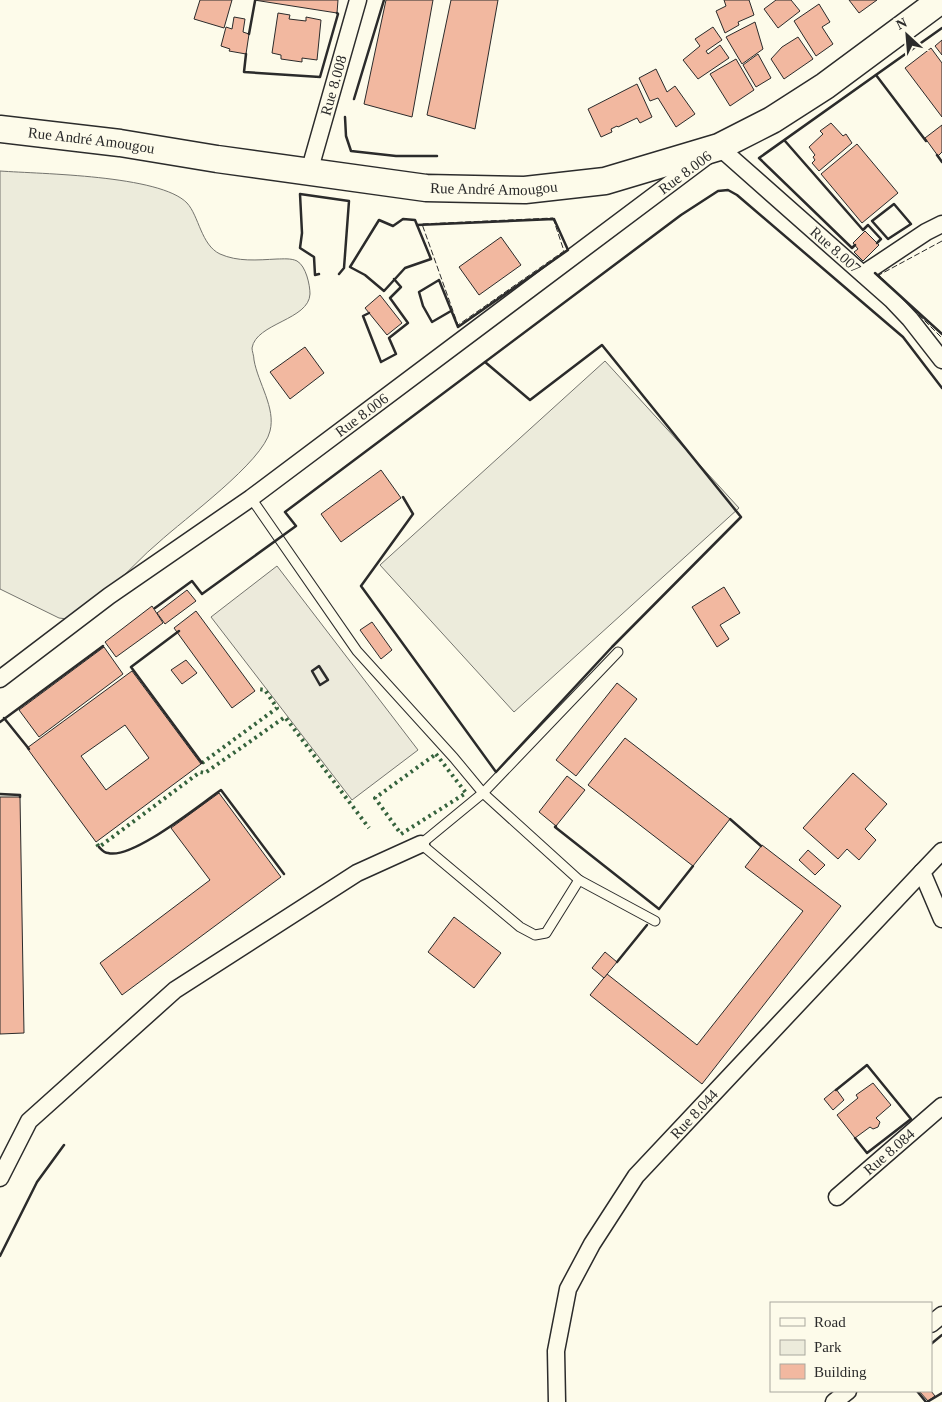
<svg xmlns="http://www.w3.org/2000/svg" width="942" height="1402" viewBox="0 0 942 1402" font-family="Georgia,serif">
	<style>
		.green { fill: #ecebdb; stroke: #74746e }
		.parking { fill: #eceadb; stroke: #74746e }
		.building { fill: #f2b8a0; stroke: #2b2b2b; fill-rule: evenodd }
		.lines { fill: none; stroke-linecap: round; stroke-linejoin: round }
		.service-casing { stroke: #2b2b2b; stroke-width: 11 }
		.minor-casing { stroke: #2b2b2b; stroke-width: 19 }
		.primary-casing { stroke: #2b2b2b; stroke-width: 29 }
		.service { stroke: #fdfbea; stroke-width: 9 }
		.minor { stroke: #fdfbea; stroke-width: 16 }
		.primary { stroke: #fdfbea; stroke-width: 26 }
		.hedge { stroke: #34623c; stroke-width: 4; stroke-dasharray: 2.5 4; stroke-linecap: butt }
		.fence { stroke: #2b2b2b; stroke-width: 1; stroke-dasharray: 6 2.5; stroke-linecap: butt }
		.wall { stroke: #2b2b2b; stroke-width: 2.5 }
		.labels { text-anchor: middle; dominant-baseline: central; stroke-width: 4; stroke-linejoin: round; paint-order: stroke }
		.street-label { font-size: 15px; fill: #2b2b2b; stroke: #fdfbea }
	</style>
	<rect width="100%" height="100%" fill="#fdfbea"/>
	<!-- green -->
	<g class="green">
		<path d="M0,171C41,174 160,175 187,203C199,216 201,245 220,254C238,262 257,260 277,259C283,259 291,258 297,261C306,266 310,285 310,294C309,320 256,323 252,348C252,351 254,356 254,360C258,383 276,408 270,431C263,462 184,519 158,543C143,555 131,570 116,582C101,595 83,607 67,619L59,618L0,589Z"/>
		<polygon points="605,361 739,508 514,712 380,565"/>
	</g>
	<!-- parking -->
	<polygon class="parking" points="277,566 418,750 352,800 211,617"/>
	<!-- building -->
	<g class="building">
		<polygon points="200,0 232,0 224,28 194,19"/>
		<polygon points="254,0 338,0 337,13"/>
		<polygon points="386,0 433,0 412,117 364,104"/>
		<polygon points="451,0 498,0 475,129 427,115"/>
		<polygon points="724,0 749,0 754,15 738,22 739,25 725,33 716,11 726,6"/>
		<polygon points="776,0 791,0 800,11 778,28 764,9"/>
		<polygon points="849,0 877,0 859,13"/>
		<polygon points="819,4 830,22 822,27 833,44 816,56 794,21"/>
		<polygon points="278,13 290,15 289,19 306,21 306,17 321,20 317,60 302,58 302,62 281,59 281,55 272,53"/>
		<polygon points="234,17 245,19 243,32 249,34 246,54 229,51 230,49 221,46 226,27 232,29"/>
		<polygon points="755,22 763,49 742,64 726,37"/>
		<polygon points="713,27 722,40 706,51 708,54 720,45 729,58 698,79 683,60 700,46 695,39"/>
		<polygon points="798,37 813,59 784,79 771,59 782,47"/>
		<polygon points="942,40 942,55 935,46"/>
		<polygon points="931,48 942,63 942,117 905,68"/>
		<polygon points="758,54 771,78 756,87 743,65"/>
		<polygon points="736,59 754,90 730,106 710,74"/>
		<polygon points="656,69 667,92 675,86 695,114 676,127 658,98 650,101 639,78"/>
		<polygon points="637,84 652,117 640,123 637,118 618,127 617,126 611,129 612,132 601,137 588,109"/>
		<polygon points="831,123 843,136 846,134 852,143 819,171 812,163 815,160 813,157 815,155 809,147 823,134 820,131"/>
		<polygon points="942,125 942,152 938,156 925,138"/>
		<polygon points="857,144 898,193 862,223 821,174"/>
		<polygon points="865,231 879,245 863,261 854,252 858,249 853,243"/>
		<polygon points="501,237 521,265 479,295 459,267"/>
		<polygon points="380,295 402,323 387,335 365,308"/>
		<polygon points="305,347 324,373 290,399 270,372"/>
		<polygon points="381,470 401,498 341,542 321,514"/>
		<polygon points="724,587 740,613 720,625 729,639 717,647 692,607"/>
		<polygon points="187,590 196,601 165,624 157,613"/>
		<polygon points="152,606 163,623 116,657 105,642"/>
		<polygon points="196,611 255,691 232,708 174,628"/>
		<polygon points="372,622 392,650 381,659 360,630"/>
		<polygon points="104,647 123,674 39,737 19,710"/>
		<polygon points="186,660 197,673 182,684 171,670"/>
		<path d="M132,671L201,764L96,842L27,748ZM125,725L149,758L106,790L81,756Z"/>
		<polygon points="617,683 637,699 576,776 556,760"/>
		<polygon points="625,738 730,819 693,866 588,785"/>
		<polygon points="853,773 887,804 865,829 876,840 859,860 847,849 838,859 803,828"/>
		<polygon points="567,776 585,790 556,826 539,812"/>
		<polygon points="219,793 281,877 122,995 100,963 210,880 171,828"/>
		<polygon points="0,797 20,797 24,1033 0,1034"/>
		<polygon points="762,845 841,906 702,1084 590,995 607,974 697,1045 803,911 745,867"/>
		<polygon points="808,850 825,865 815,875 799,860"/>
		<polygon points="454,917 501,953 474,988 428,952"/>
		<polygon points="605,952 617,962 604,978 592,968"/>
		<polygon points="873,1083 891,1105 876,1118 880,1122 878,1127 873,1129 870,1127 855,1138 837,1115 858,1098 856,1095"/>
		<polygon points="836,1089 844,1100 833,1110 824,1099"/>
		<polygon points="919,1391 931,1391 935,1396 928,1401"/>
	</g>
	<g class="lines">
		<!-- service casing -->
		<g class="service-casing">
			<g id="service">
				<polyline points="251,498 357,651 454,758 483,793 579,880 655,921"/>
				<polyline points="579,880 546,933 535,935 520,927 421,844 483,793 618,652"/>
			</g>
		</g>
		<!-- minor casing -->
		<g class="minor-casing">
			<g id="minor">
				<path id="s1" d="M309,172L358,0"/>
				<polyline points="863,274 926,232 942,224"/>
				<path id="s2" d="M0,679L109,596L251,498L719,147L892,300L910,319L942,360"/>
				<polyline points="942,851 922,872 942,919"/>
				<polyline points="0,1178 29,1121 175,990 357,873 421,844"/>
				<path id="s3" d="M837,1197L942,1106"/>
				<polyline points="931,1324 942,1315"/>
				<path id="s4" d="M557,1402L556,1351L568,1289L592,1244L636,1176L922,872"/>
				<polyline points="834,1402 848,1391"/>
			</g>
		</g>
		<!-- primary casing -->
		<g class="primary-casing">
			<g id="primary">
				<path id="s5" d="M0,129L120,143L217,159L426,188L525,190L605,181L719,147L772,120L825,86L941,0"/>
			</g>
		</g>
		<!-- service -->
		<use href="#service" class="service"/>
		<!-- minor -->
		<use href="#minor" class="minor"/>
		<!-- primary -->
		<use href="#primary" class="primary"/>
		<!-- hedge -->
		<g class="hedge">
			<polygon points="436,754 466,793 401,834 375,798"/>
			<polyline points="202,763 277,708 265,690 258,689"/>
			<polyline points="97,844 99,847 200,772 205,773 285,717 369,828"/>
		</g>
		<!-- fence -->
		<g class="fence">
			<polygon points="553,218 564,251 458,325 422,224"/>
			<polyline points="942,241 879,275 942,338"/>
		</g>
		<!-- wall -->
		<g class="wall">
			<polyline points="249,34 255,1"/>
			<polyline points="246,54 244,72 320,77 338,14 337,13"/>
			<polyline points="876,75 926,141"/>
			<polyline points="354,99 384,0"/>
			<polyline points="345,117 346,136 351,151 396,156 437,156"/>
			<polyline points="785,141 863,230 868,225 881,239 877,243"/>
			<polyline points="937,155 942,162"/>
			<polygon points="894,204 911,224 888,239 872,221"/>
			<polygon points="403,219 415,220 431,259 405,268 384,291 365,275 350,267 379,220 393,226"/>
			<polyline points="417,225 554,219 568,250 458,327 439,280 419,292 423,306 432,322 451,311"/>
			<polyline points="855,245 852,248 759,158 942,28"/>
			<polyline points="875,273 942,334"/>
			<polyline points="319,274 315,275 314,257 300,248 302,233 300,194 349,201 344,268 339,274"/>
			<polyline points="369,313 363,316 381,362 396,354 389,338 408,323 390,298 401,287 394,279"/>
			<polyline points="403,497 413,514 361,586 496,772 612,647 741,517 602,345 530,400 485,362"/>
			<polyline points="155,608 192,581 202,594 296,526 285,512 681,215 718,191 728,190 737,195 903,337 942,388"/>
			<polyline points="179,631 131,667 202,763"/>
			<polygon points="319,666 328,680 320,685 312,671"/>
			<polyline points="4,718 29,749"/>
			<polyline points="0,722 103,646"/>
			<polyline points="0,794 20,795 20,797"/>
			<polyline points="730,819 761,846"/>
			<polyline points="556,826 555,827 659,909 693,866"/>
			<path d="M99,847C101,849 104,853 108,853C132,860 199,805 221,790L284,874"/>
			<polyline points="617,962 647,925"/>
			<polyline points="836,1090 867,1065 911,1119 867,1153 855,1138"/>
			<polyline points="0,1256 37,1182 64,1145"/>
			<polyline points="931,1344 942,1335"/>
			<polyline points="917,1391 926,1402"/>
			<polyline points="927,1402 942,1393"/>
		</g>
	</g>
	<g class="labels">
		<!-- street labels -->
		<g class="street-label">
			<text stroke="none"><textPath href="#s1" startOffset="90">Rue 8.008</textPath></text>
			<text stroke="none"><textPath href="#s5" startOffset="92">Rue André Amougou</textPath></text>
			<text stroke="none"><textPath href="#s2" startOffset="852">Rue 8.006</textPath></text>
			<text stroke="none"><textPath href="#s5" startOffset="498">Rue André Amougou</textPath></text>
			<text stroke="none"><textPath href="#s2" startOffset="1050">Rue 8.007</textPath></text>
			<text stroke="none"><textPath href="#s2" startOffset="448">Rue 8.006</textPath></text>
			<text stroke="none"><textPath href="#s4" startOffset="331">Rue 8.044</textPath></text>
			<text stroke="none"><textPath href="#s3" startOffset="69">Rue 8.084</textPath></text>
		</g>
	</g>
	<!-- legend -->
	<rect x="770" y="1302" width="162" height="90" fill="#fdfbea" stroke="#a9a89e"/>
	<rect x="780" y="1318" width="25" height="8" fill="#fdfbea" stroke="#a9a89e"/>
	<text x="814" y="1327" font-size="15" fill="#2b2b2b">Road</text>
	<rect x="780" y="1340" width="25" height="15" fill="#ecebdb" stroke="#a9a89e"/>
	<text x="814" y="1352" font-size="15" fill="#2b2b2b">Park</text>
	<rect x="780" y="1364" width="25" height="15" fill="#f2b8a0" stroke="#a9a89e"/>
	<text x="814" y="1377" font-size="15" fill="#2b2b2b">Building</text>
	<!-- north arrow -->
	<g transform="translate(907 35) rotate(334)" stroke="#fdfbea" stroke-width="4" paint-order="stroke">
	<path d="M0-4L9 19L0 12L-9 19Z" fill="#2b2b2b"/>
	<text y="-8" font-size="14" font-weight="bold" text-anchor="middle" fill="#2b2b2b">N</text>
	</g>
</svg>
